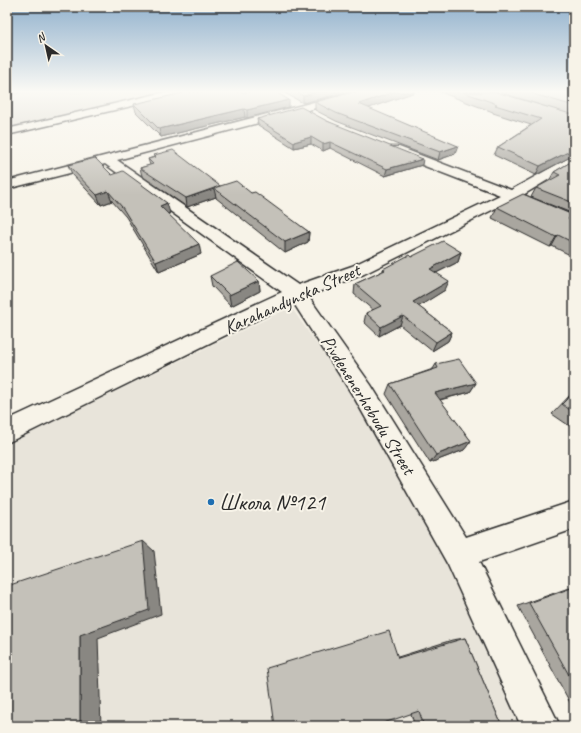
<svg xmlns="http://www.w3.org/2000/svg" width="581" height="733" viewBox="0 0 581 733" font-family="Caveat,sans-serif">
	<style>
		.built { fill: #e8e4da }
		.green { fill: #dad6cc; stroke: #82807c }
		.lines { fill: none; stroke-linecap: round; stroke-linejoin: round }
		.stream { fill: #7a7874; fill-rule: evenodd }
		.minor-casing { stroke: #2b2b2b; stroke-width: 3 }
		.minor { fill: #f7f3e8; fill-rule: evenodd }
		.wall { fill: #a9a69f; stroke: #2b2b2b }
		.shaded-wall { fill: #898782; stroke: #2b2b2b }
		.building { fill: #c4c1b9; stroke: #2b2b2b }
		.poi-dot { fill: #1f6fb2; stroke: #f7f3e8; stroke-width: 1.5 }
		.labels { text-anchor: middle; dominant-baseline: central; stroke-width: 4; stroke-linejoin: round; paint-order: stroke }
		.street-label { font-size: 19px; fill: #2b2b2b; stroke: #f7f3e8 }
		.near-poi-label { font-size: 23px; fill: #2b2b2b; stroke: #f7f3e8; text-anchor: start }
	</style>
	<rect width="100%" height="100%" fill="#f7f3e8"/>
	<filter id="ink" filterUnits="userSpaceOnUse"><feTurbulence type="fractalNoise" baseFrequency=".025" numOctaves="2"/><feDisplacementMap in="SourceGraphic" scale="8" xChannelSelector="R" yChannelSelector="G"/><feConvolveMatrix kernelMatrix="1 2 1 2 8 2 1 2 1" color-interpolation-filters="sRGB"/></filter>
	<g filter="url(#ink)">
		<!-- built -->
		<polygon class="built" points="291,307 354,397 447,559 525,726 7,726 7,444"/>
		<!-- green -->
		<polygon class="green" points="7,92 171,92 7,130"/>
		<g class="lines">
			<!-- stream -->
			<polygon class="stream" points="17,92 23,92 7,97 7,95"/>
			<!-- minor casing -->
			<g class="minor-casing">
				<g id="minor">
					<polygon points="165,92 184,92 179,95 7,135 7,129"/>
					<polygon points="353,92 371,92 369,94 117,160 298,285 352,266 500,195 391,153 389,150 391,147 399,147 511,190 574,155 574,164 523,195 574,216 574,227 512,200 364,274 308,296 371,385 466,537 574,501 574,529 479,562 560,726 521,726 448,565 355,399 293,302 7,443 7,420 282,292 105,164 7,189 7,181"/>
				</g>
			</g>
			<!-- minor -->
			<use href="#minor" class="minor"/>
		</g>
		<!-- wall -->
		<g class="wall">
			<polygon points="283,92 346,92 303,103"/>
			<polygon points="353,92 415,92 368,108 455,154 438,160 336,121 315,110 315,102"/>
			<polygon points="440,92 496,92 571,115 500,92 574,92 574,155 536,175 494,155 498,147 531,125 493,113 493,112"/>
			<polygon points="134,104 289,107 247,118 245,117 161,137 136,112"/>
			<polygon points="257,119 327,121 422,165 385,176 330,148 323,151 311,144 294,148 258,125"/>
			<polygon points="154,155 220,186 251,193 309,232 308,242 285,253 216,198 216,197 187,207 142,176 140,168 150,165 148,159 154,157"/>
			<polygon points="574,160 574,214 531,197 536,188 549,181 554,172"/>
			<polygon points="68,165 112,175 170,213 168,214 201,254 159,272 126,217 112,201 101,205 72,174"/>
			<polygon points="497,207 573,215 571,220 574,221 574,257 552,246 550,247 492,218"/>
			<polygon points="461,252 458,262 436,273 445,290 418,306 452,332 448,341 432,351 400,325 379,336 364,322 366,313 373,310 354,294 355,284 383,271 383,269 411,257"/>
			<polygon points="210,276 259,281 260,291 231,306 212,286"/>
			<polygon points="436,364 476,383 470,392 440,400 471,441 464,450 430,463 386,394 390,384 433,369"/>
			<polygon points="574,391 574,429 552,414"/>
			<polygon points="574,587 574,710 518,606 563,590"/>
			<polygon points="465,638 502,726 415,726 411,714 398,657 452,640"/>
		</g>
		<!-- shaded-wall -->
		<g class="shaded-wall">
			<polygon points="317,92 346,92 303,103 303,96"/>
			<polygon points="394,92 415,92 358,112 359,104"/>
			<polygon points="289,100 289,107 247,118 247,110"/>
			<polygon points="244,109 245,117 161,137 159,129"/>
			<polygon points="311,137 311,144 294,148 294,142"/>
			<polygon points="330,142 330,148 323,151 323,144"/>
			<polygon points="458,146 455,154 438,160 440,152"/>
			<polygon points="574,149 574,155 536,175 540,166"/>
			<polygon points="423,159 422,165 385,176 387,169"/>
			<polygon points="214,189 216,197 187,207 186,198"/>
			<polygon points="108,191 112,201 101,205 97,195"/>
			<polygon points="167,203 170,213 162,215 160,206"/>
			<polygon points="309,232 308,242 285,253 285,242"/>
			<polygon points="558,235 552,246 550,247 556,237"/>
			<polygon points="199,244 201,254 159,272 156,262"/>
			<polygon points="461,252 458,262 426,278 430,269"/>
			<polygon points="259,281 260,291 231,306 229,295"/>
			<polygon points="449,281 445,290 410,312 413,302"/>
			<polygon points="403,316 400,325 379,336 381,327"/>
			<polygon points="452,332 448,341 432,351 436,342"/>
			<polygon points="476,383 470,392 430,402 435,393"/>
			<polygon points="471,441 464,450 430,463 436,455"/>
			<polygon points="143,541 154,551 161,614 98,638 101,726 80,726 80,635"/>
		</g>
		<!-- building -->
		<g class="building">
			<polygon points="187,92 276,92 289,100 247,110 244,109 159,129 134,104"/>
			<polygon points="297,92 317,92 303,96"/>
			<polygon points="353,92 394,92 359,104 458,146 440,152 336,113 315,102"/>
			<polygon points="463,92 496,92 574,115 574,149 540,166 498,147 541,119 495,105 497,104"/>
			<polygon points="527,92 574,92 574,106"/>
			<polygon points="301,107 327,121 423,159 387,169 330,142 323,144 311,137 294,142 257,119"/>
			<polygon points="173,150 220,186 186,198 140,168 153,164 148,159 156,157 154,155"/>
			<polygon points="95,158 112,175 123,171 167,203 160,206 199,244 156,262 122,207 108,191 97,195 68,165"/>
			<polygon points="574,160 574,203 536,188 560,175 554,172"/>
			<polygon points="236,181 251,193 255,192 309,232 285,242 214,188"/>
			<polygon points="523,194 573,215 568,219 574,221 574,243 558,235 556,237 497,207"/>
			<polygon points="443,241 461,252 430,269 449,281 413,302 452,332 436,342 403,316 381,327 366,313 381,306 355,284 385,270 383,269 409,255 411,257"/>
			<polygon points="238,262 259,281 229,295 210,276"/>
			<polygon points="459,359 476,383 435,393 471,441 436,455 390,384 438,368 436,364"/>
			<polygon points="574,392 574,413 562,404"/>
			<polygon points="143,541 149,610 80,635 80,726 7,726 7,586"/>
			<polygon points="574,587 574,684 529,603"/>
			<polygon points="389,631 398,658 465,638 502,726 424,726 419,711 375,726 275,726 267,668"/>
		</g>
	</g>
	<!-- sky -->
	<linearGradient id="sky" x2="0" y2="1"><stop stop-color="#91b1cd"/><stop offset="0.47" stop-color="#fbfaf5"/><stop offset="1" stop-color="#fbfaf5" stop-opacity="0"/></linearGradient>
	<rect width="581" height="195" fill="url(#sky)"/>
	<!-- markers -->
	<circle class="poi-dot" cx="211" cy="502" r="4"/>
	<g class="labels">
		<!-- street labels -->
		<g class="street-label">
			<text transform="translate(292 299) rotate(-24)">Karahandynska Street</text>
			<text transform="translate(368 405) rotate(58)">Pivdenenerhobudu Street</text>
		</g>
		<!-- near-poi labels -->
		<g class="near-poi-label">
			<text x="219" y="502">Школа №121</text>
		</g>
	</g>
	<!-- margin -->
	<rect width="581" height="733" fill="none" stroke="#f7f3e8" stroke-width="24"/>
	<rect x="12" y="12" width="557" height="709" fill="none" stroke="#2b2b2b" stroke-width="1.5" filter="url(#ink)"/>
	<!-- north arrow -->
	<g transform="translate(46 46) rotate(326)" stroke="#f7f3e8" stroke-width="3" paint-order="stroke">
	<path d="M0-3L7 15L0 10L-7 15Z" fill="#2b2b2b"/>
	<text y="-6" font-size="11" font-weight="bold" text-anchor="middle" fill="#2b2b2b">N</text>
	</g>
</svg>
